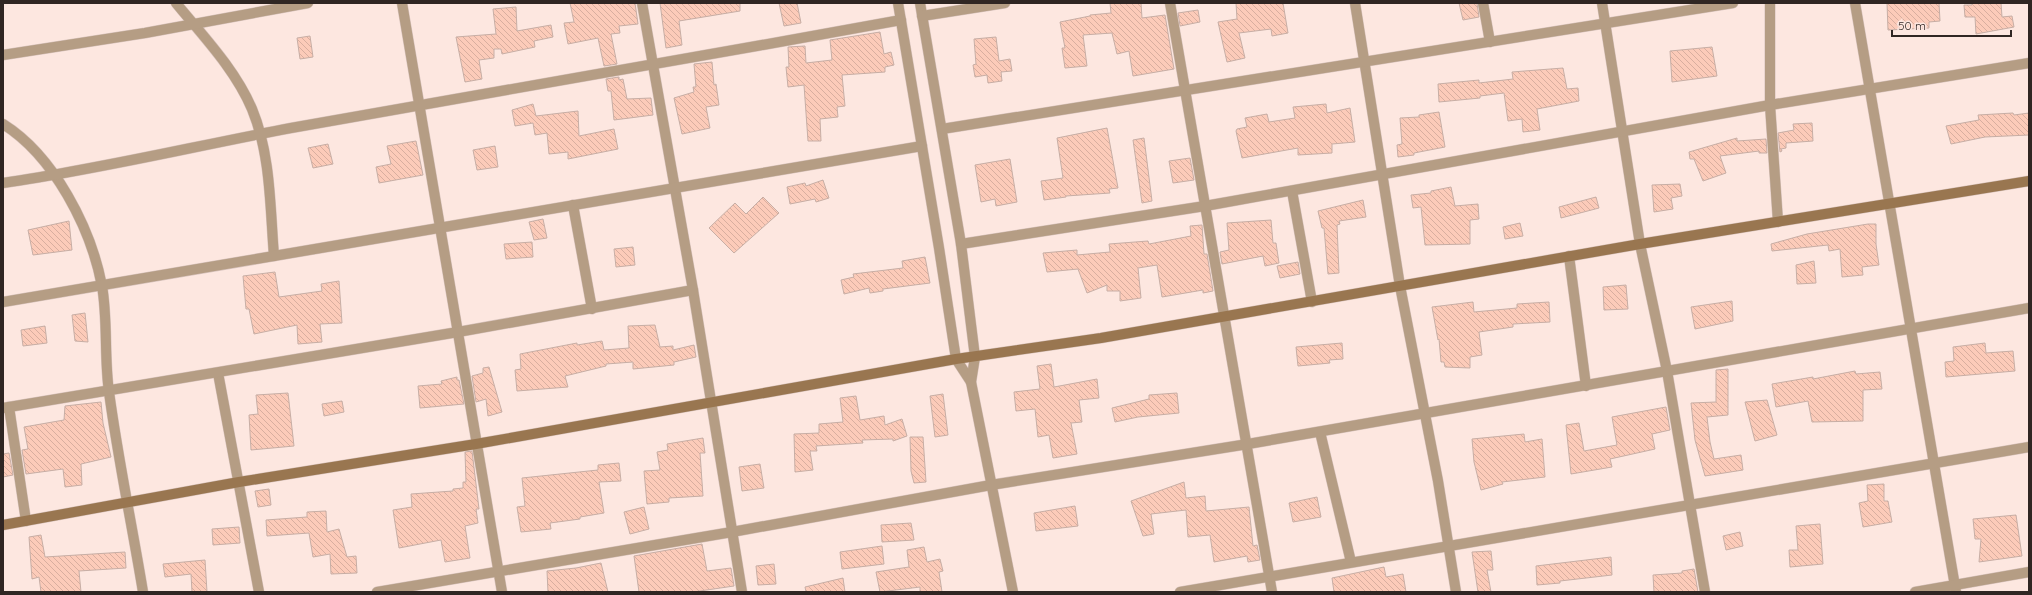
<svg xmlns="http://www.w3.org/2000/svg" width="2032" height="595" viewBox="0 0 2032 595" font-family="Quicksand,sans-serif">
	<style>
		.building { fill: url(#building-back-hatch); stroke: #c7aea5 }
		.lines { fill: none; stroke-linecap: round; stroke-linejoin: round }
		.street-casing { stroke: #d8c4be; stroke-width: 11 }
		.secondary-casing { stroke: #d8c4be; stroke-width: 11 }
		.street { stroke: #b59d84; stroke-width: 10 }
		.secondary { stroke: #997650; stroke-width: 10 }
	</style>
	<defs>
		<pattern id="building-back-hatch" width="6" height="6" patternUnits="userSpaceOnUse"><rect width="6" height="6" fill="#fccbb9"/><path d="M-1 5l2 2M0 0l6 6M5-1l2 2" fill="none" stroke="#d8ae9f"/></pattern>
	</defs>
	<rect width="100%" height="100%" fill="#fde7e0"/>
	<!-- building -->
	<g class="building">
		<polygon points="570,3 635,3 638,24 619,26 620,33 611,34 617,64 604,66 598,38 568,44 564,23 574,22"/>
		<polygon points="660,3 740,3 740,11 679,21 682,45 666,48"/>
		<polygon points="779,3 797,3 801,23 784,26"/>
		<polygon points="1110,3 1141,3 1142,18 1165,15 1174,69 1133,76 1129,51 1117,54 1112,33 1083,35 1087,66 1065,68 1062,48 1065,48 1060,22 1090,16 1090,15 1111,13"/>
		<polygon points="1236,3 1283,3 1288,33 1272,36 1271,29 1239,33 1245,58 1227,62 1218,22 1237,19"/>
		<polygon points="1459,3 1477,3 1479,17 1463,20"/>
		<polygon points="1887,3 1939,3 1940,21 1929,22 1929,28 1888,30"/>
		<polygon points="1972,3 2001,3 2002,17 2012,16 2014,27 1976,34 1975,17 1965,17 1964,5 1972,5"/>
		<polygon points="516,7 517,31 551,25 553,37 534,41 535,47 502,54 501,49 494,49 494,58 479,60 482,79 465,82 456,37 496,34 493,9"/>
		<polygon points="1198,10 1200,22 1180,26 1178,13"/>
		<polygon points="880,32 884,54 891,52 894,65 885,67 885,72 842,75 845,106 837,107 838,117 820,119 821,141 808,141 804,85 788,87 786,67 789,67 788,47 805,46 806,63 832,60 830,40"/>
		<polygon points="310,36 313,57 300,59 297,38"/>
		<polygon points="996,37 999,61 1010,59 1012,71 1001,72 1002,81 988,83 987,75 975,77 973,65 976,64 974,39"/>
		<polygon points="1712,47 1717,76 1672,82 1670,51"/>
		<polygon points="712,62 714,85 716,84 719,105 706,107 710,128 682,134 674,98 694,92 693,87 696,87 694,64"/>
		<polygon points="1563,68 1567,89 1578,88 1579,101 1537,109 1540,130 1523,132 1522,119 1508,121 1504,93 1480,96 1480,98 1439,102 1438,84 1479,80 1479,83 1513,79 1512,72"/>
		<polygon points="619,77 619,80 623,79 627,99 651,98 653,115 614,120 611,91 608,91 606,79"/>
		<polygon points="533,104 536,116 578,111 579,136 614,129 618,149 568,159 568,152 549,154 547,133 535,135 533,123 515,126 512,110"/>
		<polygon points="1326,104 1327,113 1350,108 1355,142 1332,144 1332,153 1298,155 1298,148 1242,158 1236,131 1237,129 1247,127 1245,118 1267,114 1269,122 1295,118 1293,107"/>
		<polygon points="1439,112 1445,147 1414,153 1414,155 1398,157 1397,145 1402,144 1400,118 1419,117 1419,115"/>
		<polygon points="2013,113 2014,115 2029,113 2029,135 1985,137 1951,144 1946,126 1979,120 1978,115"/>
		<polygon points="1812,123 1813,141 1786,143 1786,148 1781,149 1782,151 1780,152 1778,133 1794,130 1793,124"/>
		<polygon points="1107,128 1118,188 1109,189 1110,193 1066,196 1066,197 1044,200 1041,181 1063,178 1057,138"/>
		<polygon points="1144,138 1152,201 1142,203 1133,140"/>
		<polygon points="1737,138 1737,141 1766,139 1767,153 1759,153 1759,151 1720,156 1726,173 1703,181 1694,159 1690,159 1689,152"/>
		<polygon points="416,141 423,175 379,183 376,167 391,164 387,146"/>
		<polygon points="328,144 333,164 313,168 308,148"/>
		<polygon points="495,146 498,167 477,170 473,150"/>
		<polygon points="1190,158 1194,180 1173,183 1169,161"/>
		<polygon points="1010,159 1017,202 996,206 995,199 981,202 975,165"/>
		<polygon points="823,180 829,198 816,202 815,199 790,204 787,187 805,183 806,186"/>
		<polygon points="1680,184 1682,196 1671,198 1673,209 1654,212 1652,185"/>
		<polygon points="1451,187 1455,206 1478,204 1479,219 1470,220 1470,244 1425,245 1421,207 1413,208 1411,195 1431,193 1431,191"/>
		<polygon points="763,197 779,213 734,253 709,228 735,203 746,214"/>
		<polygon points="1596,197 1599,208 1561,218 1559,207"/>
		<polygon points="1363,200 1366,217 1339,221 1340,224 1337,225 1339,273 1328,274 1324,228 1322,228 1318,211"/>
		<polygon points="543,219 547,238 534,240 529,222"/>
		<polygon points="1271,220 1273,243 1276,243 1279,263 1265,266 1263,256 1222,264 1220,252 1229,250 1227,223"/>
		<polygon points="69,221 72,250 33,255 28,230"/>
		<polygon points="1520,223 1523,236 1505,239 1503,227"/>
		<polygon points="1868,224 1876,224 1876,244 1879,265 1862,267 1863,275 1842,277 1840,249 1829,251 1828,245 1772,251 1771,244 1807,234"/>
		<polygon points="1202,225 1204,254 1207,254 1213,291 1203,293 1203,290 1162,297 1157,265 1138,268 1141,298 1120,301 1120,291 1107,291 1107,285 1087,293 1078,269 1047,272 1043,253 1077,250 1077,255 1110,252 1109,244 1148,241 1149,244 1191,236 1190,226"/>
		<polygon points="532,242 533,257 506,259 504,244"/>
		<polygon points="633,247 635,265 616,267 614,249"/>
		<polygon points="925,257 930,283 883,289 883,291 870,293 869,288 844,294 841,280 854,277 853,274 903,268 902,261"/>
		<polygon points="1814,261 1816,283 1797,284 1796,265"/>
		<polygon points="1298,262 1300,274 1280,278 1277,266"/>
		<polygon points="275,272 279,297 322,291 321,284 339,281 342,323 320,324 322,342 298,344 297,325 254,334 249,309 246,309 243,276"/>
		<polygon points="1626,285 1628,309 1604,310 1603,287"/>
		<polygon points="1732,301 1733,321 1695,329 1691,307"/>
		<polygon points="1473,302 1474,312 1517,308 1517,304 1549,302 1550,322 1513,324 1513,327 1479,332 1482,355 1470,357 1470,368 1445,367 1444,362 1441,362 1439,339 1438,340 1432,307"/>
		<polygon points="85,313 88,342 75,341 72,315"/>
		<polygon points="655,325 660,347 673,346 673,350 694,345 696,357 674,362 674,365 633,369 633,362 606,364 606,366 565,376 568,387 517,391 515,370 521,369 520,354 577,343 577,345 602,341 604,350 629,348 628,326"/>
		<polygon points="45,326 47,343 23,346 21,330"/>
		<polygon points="1342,343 1343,359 1329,360 1330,363 1298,366 1296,347"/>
		<polygon points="1985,343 1986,353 2013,351 2015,371 1946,377 1945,362 1954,361 1953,347"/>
		<polygon points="1051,364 1054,387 1097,379 1099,398 1079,400 1082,422 1071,423 1077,454 1053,458 1049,435 1038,437 1035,409 1016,411 1014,392 1040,389 1037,366"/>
		<polygon points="489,367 502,412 488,416 486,399 476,402 472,376 483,373 483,368"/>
		<polygon points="1728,369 1728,415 1707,417 1710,442 1714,459 1741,455 1743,470 1705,476 1695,440 1691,403 1716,402 1716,370"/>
		<polygon points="1855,371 1856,374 1880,372 1882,389 1863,390 1863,421 1812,422 1808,401 1776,407 1772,384 1813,377 1813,379"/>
		<polygon points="457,377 457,380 459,380 464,404 420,408 418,386 442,384 441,381"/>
		<polygon points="288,393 294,446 251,450 249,415 258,414 256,395"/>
		<polygon points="1177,393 1179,413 1138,417 1115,422 1112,408 1149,399 1149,395"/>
		<polygon points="943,394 948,435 935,437 930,396"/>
		<polygon points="856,396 860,420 884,416 885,425 902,419 907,436 893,441 893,439 862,440 863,443 816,446 817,451 810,451 813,470 795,472 794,434 819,433 819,424 843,422 840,398"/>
		<polygon points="1767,400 1777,435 1755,441 1745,402"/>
		<polygon points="342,401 344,412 324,416 322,404"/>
		<polygon points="101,402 103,423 111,457 81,464 82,485 65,487 63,469 26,474 22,450 28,449 24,427 64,420 65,406"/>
		<polygon points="1666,407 1670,430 1652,434 1655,449 1610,459 1612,467 1571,474 1566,425 1579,423 1584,451 1617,445 1612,417"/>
		<polygon points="1524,434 1525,442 1542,439 1545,477 1502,482 1503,484 1481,490 1474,462 1472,439"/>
		<polygon points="910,437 923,437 926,482 914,483 911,471"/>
		<polygon points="703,438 705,453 700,453 703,496 669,498 669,502 647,504 644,471 660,470 657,452 668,450 667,444"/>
		<polygon points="472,451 479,509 476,509 478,523 465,526 470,558 445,562 441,540 399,548 393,510 412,507 411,494 453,491 453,489 463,488 463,482 466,482 465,452"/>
		<polygon points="9,453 13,475 3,477 3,454"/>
		<polygon points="619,463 621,481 599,482 604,513 580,517 580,519 550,523 551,529 521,532 517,507 525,506 522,478 598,470 598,465"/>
		<polygon points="760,464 764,488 742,491 739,467"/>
		<polygon points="1184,482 1186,498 1205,496 1206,511 1249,507 1253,546 1257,545 1260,560 1248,562 1247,556 1214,562 1210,535 1188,537 1186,510 1151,514 1154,534 1143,536 1131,501"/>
		<polygon points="1884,484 1884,501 1888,501 1892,522 1863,527 1859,503 1868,501 1867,485"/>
		<polygon points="269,489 271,505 258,507 255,491"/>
		<polygon points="1317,497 1321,517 1293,522 1289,503"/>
		<polygon points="1075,506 1078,526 1036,531 1034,513"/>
		<polygon points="644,507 649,529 630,534 624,512"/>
		<polygon points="326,511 327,532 339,529 347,557 356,556 357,573 331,574 330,554 313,557 309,533 267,536 266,520 307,517 307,512"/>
		<polygon points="2016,515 2022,556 1979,562 1981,539 1975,539 1973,519"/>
		<polygon points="911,523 914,540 882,542 881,525"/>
		<polygon points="1820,524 1823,564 1790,567 1789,550 1798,550 1796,526"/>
		<polygon points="239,527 240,543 213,545 212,529"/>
		<polygon points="1740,532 1743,546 1726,550 1723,536"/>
		<polygon points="41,535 45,557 125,552 126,568 79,571 81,592 41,592 39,577 32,579 29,537"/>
		<polygon points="702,544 707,571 731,568 734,586 693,592 639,592 634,556"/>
		<polygon points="882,546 884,564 842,569 840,552"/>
		<polygon points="924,547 927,562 940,559 943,571 939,572 942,592 920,592 920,587 880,592 876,572 909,567 907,550"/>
		<polygon points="1491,551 1493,570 1487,570 1491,592 1478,592 1472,552"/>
		<polygon points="1611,557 1612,575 1560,581 1560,583 1537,585 1536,566"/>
		<polygon points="205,560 207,592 192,592 191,574 165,577 163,564"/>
		<polygon points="601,563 608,592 548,592 547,571 576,568"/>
		<polygon points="774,564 776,584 758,585 756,566"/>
		<polygon points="1384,567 1386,577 1403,574 1406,592 1334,592 1332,578"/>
		<polygon points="1694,569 1698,592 1654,592 1653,575 1682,573 1682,571"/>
		<polygon points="843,578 845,592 806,592 805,587"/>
	</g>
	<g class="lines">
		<!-- street casing -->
		<g class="street-casing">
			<g id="street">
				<path d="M176,3C203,36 235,69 252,109C271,155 270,208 274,256"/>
				<polyline points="402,3 502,592"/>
				<polyline points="642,3 693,290 742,592"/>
				<polyline points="898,3 939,248 956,359 971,382"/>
				<polyline points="920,3 961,244 975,357 971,382 1013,592"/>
				<polyline points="1170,3 1272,592"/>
				<polyline points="1355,3 1400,286 1438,481 1456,592"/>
				<polyline points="1483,3 1490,42"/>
				<polyline points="1602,3 1640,244 1667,371 1705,592"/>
				<polyline points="1770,3 1770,105 1778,222"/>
				<polyline points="1855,3 1956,592"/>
				<polyline points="922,16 1005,3"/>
				<polyline points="3,55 145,33 308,3"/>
				<path d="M3,124C54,156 91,228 102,286C108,320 104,357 109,392C118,459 132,525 143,592"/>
				<polyline points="942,129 1733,3"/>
				<path d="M3,183C100,169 195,146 291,128C495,92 698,57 901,20"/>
				<polyline points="1292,191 1312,302"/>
				<polyline points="573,205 592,309"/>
				<polyline points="961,244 1205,206 1770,105 2029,63"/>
				<polyline points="1569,256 1586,386"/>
				<polyline points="3,302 922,146"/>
				<polyline points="218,373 259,592"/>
				<polyline points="9,407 26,521"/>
				<polyline points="3,408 458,332 693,290"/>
				<polyline points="1320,432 1351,562"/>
				<polyline points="377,592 732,532 991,485 1248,444 2029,308"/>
				<polyline points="1180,592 2029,447"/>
				<polyline points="1915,592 2029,572"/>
			</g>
		</g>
		<!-- secondary casing -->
		<g class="secondary-casing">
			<polyline id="secondary" points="3,525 239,482 476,444 956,359 1101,338 1640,244 2029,181"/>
		</g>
		<!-- street -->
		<use href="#street" class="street"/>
		<!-- secondary -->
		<use href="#secondary" class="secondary"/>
	</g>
	<!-- border -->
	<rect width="2032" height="595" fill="none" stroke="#302623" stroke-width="8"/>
	<!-- scale -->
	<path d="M1892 30v6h119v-6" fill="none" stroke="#302623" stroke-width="2"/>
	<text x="1898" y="30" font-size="12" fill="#302623" stroke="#fde7e0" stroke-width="3" paint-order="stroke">50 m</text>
</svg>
